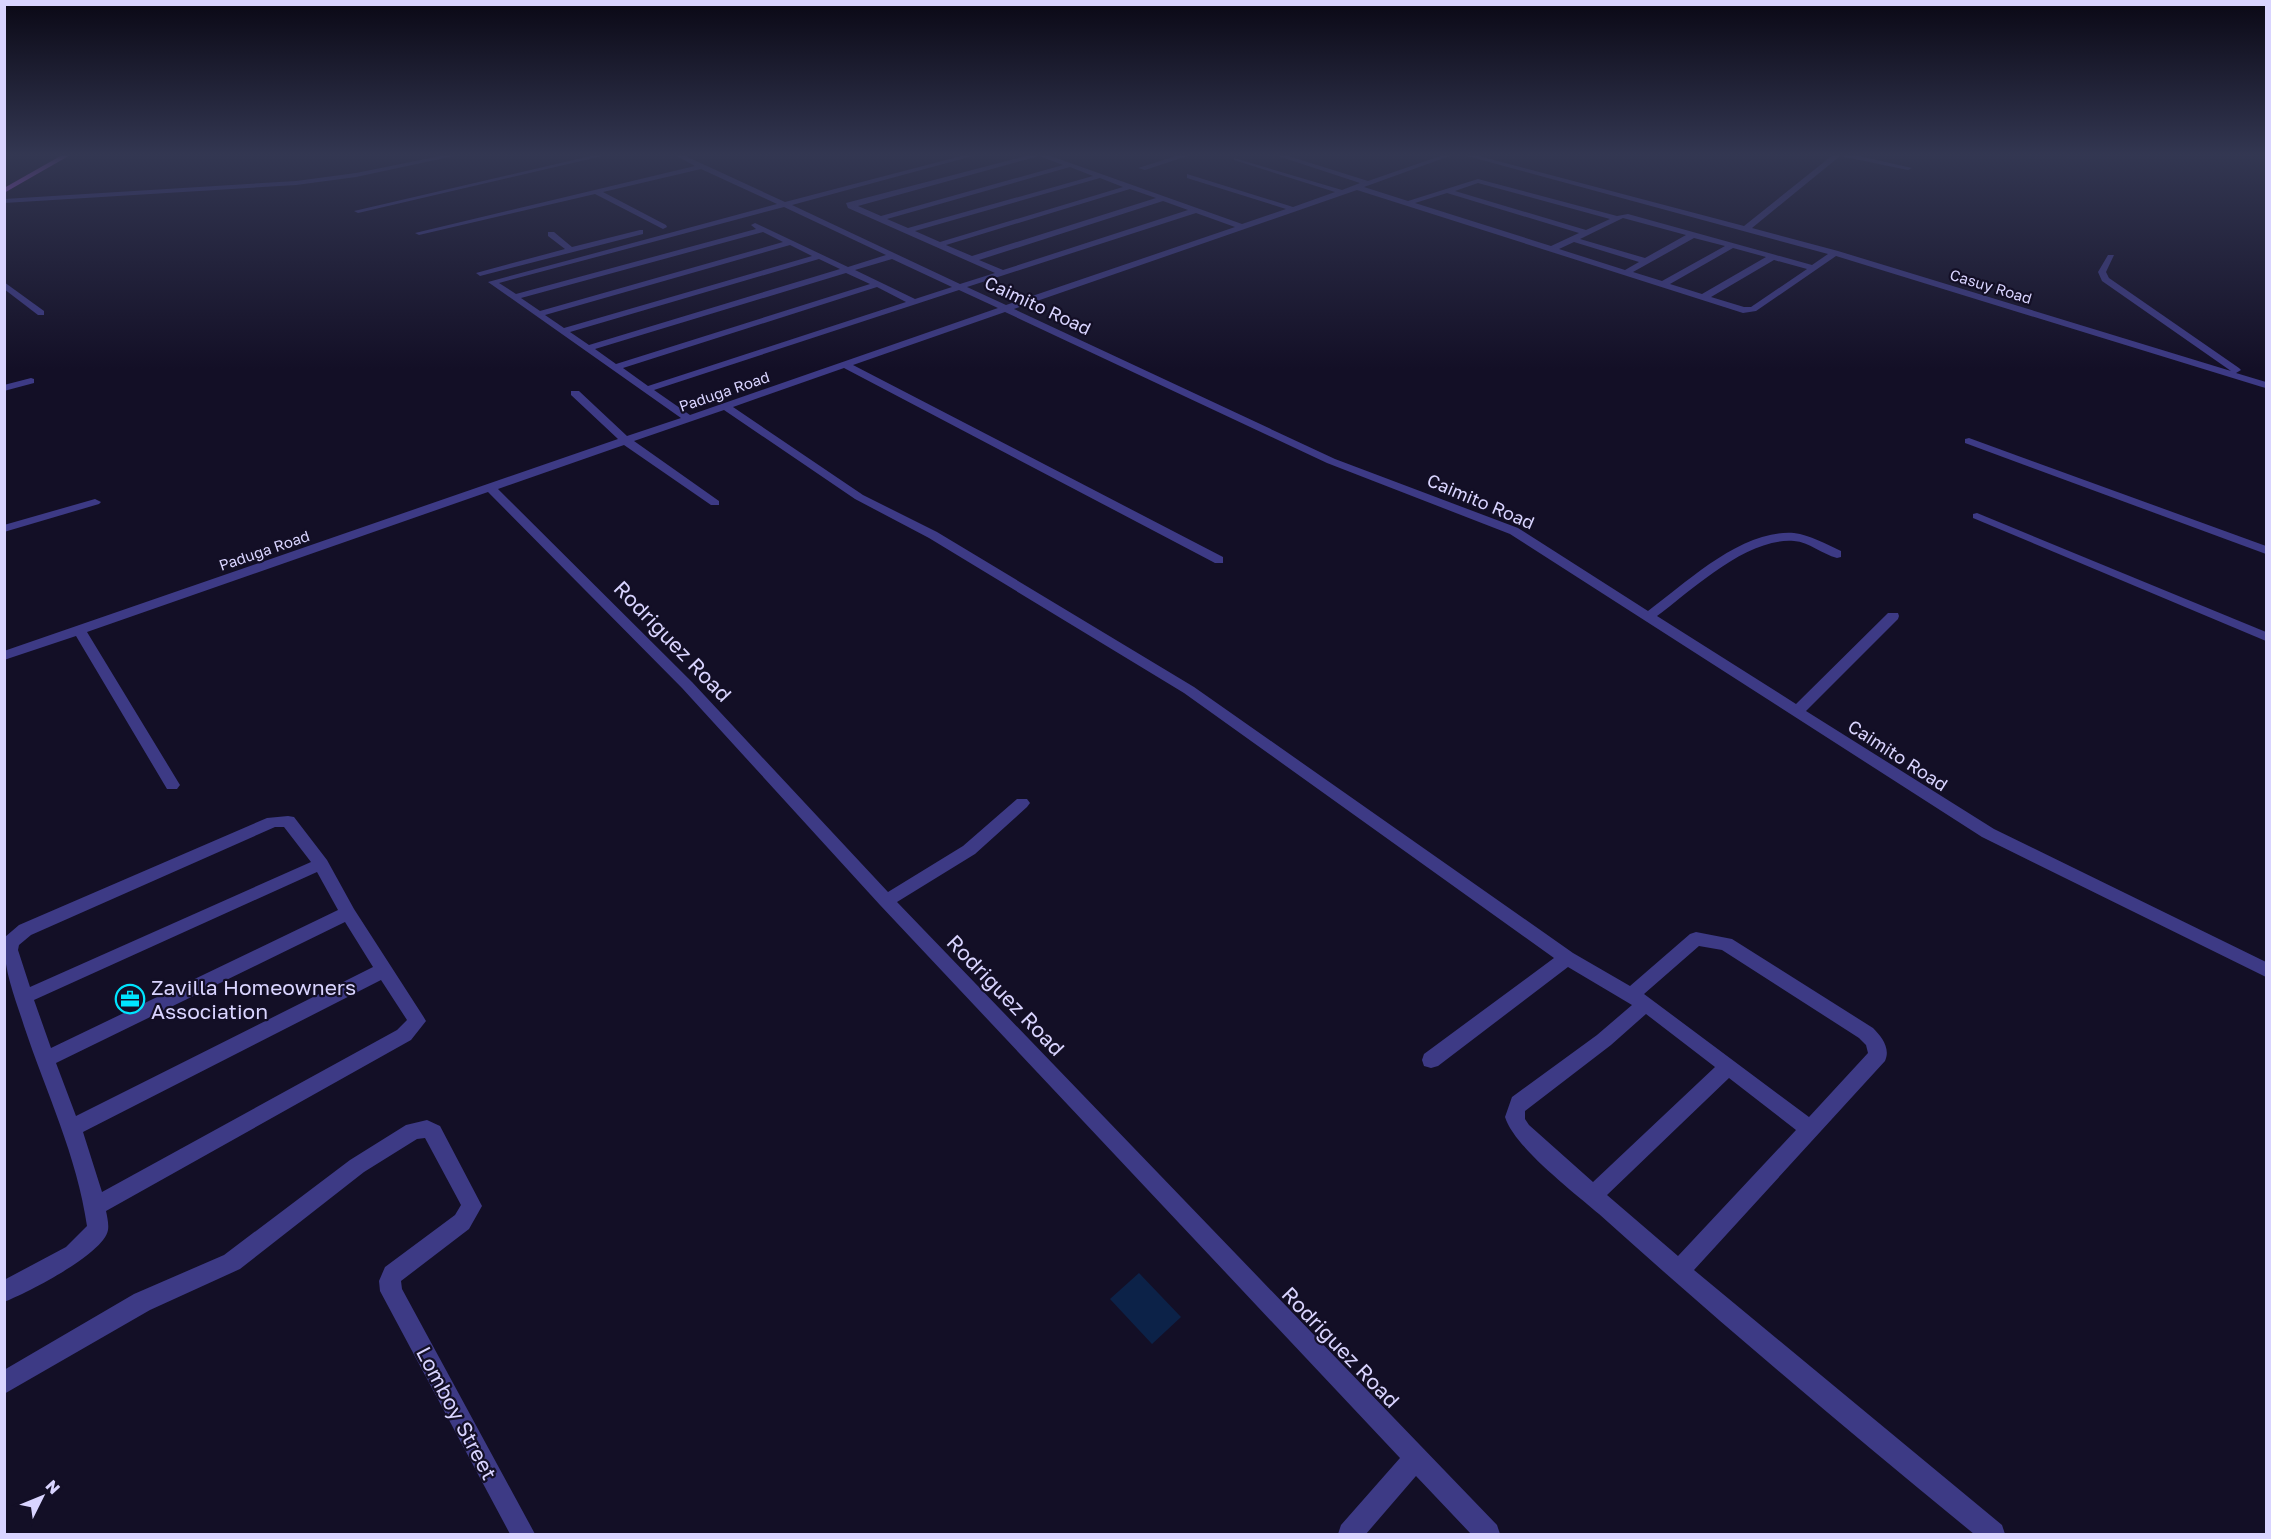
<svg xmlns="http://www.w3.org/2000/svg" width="2271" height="1539" viewBox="0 0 2271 1539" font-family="'Golos Text',sans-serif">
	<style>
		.water { fill: #0c2248 }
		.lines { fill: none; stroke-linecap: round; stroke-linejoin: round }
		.minor { fill: #3d3a85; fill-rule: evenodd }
		.major { fill: #c25bff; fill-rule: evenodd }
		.labels { text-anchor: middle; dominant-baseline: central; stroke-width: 4.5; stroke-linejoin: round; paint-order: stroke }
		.far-street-label { font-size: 15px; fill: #d9d4ff; stroke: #130f26 }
		.street-label { font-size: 18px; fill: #d9d4ff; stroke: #130f26 }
		.near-street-label { font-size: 21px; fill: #d9d4ff; stroke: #130f26 }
		.near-poi-label { font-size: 21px; fill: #d9d4ff; stroke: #130f26; text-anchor: start }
	</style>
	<rect width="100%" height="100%" fill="#130f26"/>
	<!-- water -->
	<polygon class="water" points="1139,1273 1181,1317 1152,1344 1110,1299"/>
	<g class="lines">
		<!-- minor -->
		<g class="minor">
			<polygon points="450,154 463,154 356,177 296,185 4,203 4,199 296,181 356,173"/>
			<polygon points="599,154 611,154 358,213 354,211"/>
			<path d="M673,154H681L785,202L969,154H980L792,205L960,284L995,273L848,208L846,203L1033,154H1045L1242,224L1286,209L1187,178V174L1293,207L1335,192L1234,160V158L1342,190L1360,183L1272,154H1282L1368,181L1446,154H1455L1364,187L1408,201L1478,179L1617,216L1628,214L1812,265L1828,254L1460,154H1471L1744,226L1834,154H1850L1912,168L1908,170L1840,156L1752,228L1838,251L2231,371L2102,281L2098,272L2108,255H2114L2106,272L2109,278L2239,368L2241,370L2236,373L2266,382V388L2262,387L1836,256L1756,311L1743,313L1357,190L1014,309L1335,459L1518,528L1648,611C1687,582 1742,529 1794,533C1810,535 1826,544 1841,551V557L1837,558C1822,554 1809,542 1794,541C1747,537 1692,590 1657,616L1796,704L1888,613H1898L1899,616L1898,619L1806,711L1994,829L2266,962V977L1982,837L1510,534L1327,463L1005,312L853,365L1223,557V563H1215L844,368L733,407L863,495L937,532L1194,687L1573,953L1630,986L1690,934L1696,932L1732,939L1873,1028C1881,1036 1891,1048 1885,1061L1694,1270L2002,1525L2005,1534H1974C1847,1430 1721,1324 1599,1214C1575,1193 1514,1147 1505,1117L1512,1097L1597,1035L1632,1005L1568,967L1438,1066L1431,1068L1424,1066L1422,1060L1424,1054L1554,958L1184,693L929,538L855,499L724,410L634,441L719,501V505H711L624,445L498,489L692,682L888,892L963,846L1017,799H1027L1030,803L1027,807L975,854L897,902L1497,1525L1500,1534H1471L1416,1476L1366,1534H1338L1341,1525L1400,1458L880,905L682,688L488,492L87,632L180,785L177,789H167L76,636L4,660V651L618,439L571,395V391H579L627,436L681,418L488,282L777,204L701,169L603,192L666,225L667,227L663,229L595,194L419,235L415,233L695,166ZM1039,156L1063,165L881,216L858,206ZM1070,167L1093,176L908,228L887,219ZM1100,178L1123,187L940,242L915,231ZM1478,183L1610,219L1586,230L1455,191ZM1130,189L1156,198L972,256L946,245ZM1447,193L1579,233L1551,246L1415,203ZM1163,201L1188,210L1003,270L979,260ZM784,207L886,255L848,267L755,223L751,225L756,229L516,294L499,283ZM1196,213L1235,227L1006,305L967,287ZM1623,218L1686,235L1645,258L1580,239ZM763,232L783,242L540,311L521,298ZM1694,238L1725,246L1662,281L1633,272ZM1574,242L1639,262L1625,270L1559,249ZM790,245L812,256L564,328L545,315ZM1733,248L1766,257L1702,294L1670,284ZM819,259L840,269L589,345L570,332ZM892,259L952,287L915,299L855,270ZM1774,260L1807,269L1751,307H1744L1711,297ZM846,273L870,284L616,364L595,349ZM877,287L906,302L648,386L623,368ZM959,290L998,308L690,415L654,390ZM1699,946L1722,950L1859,1038L1866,1045L1868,1053L1809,1117L1644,994ZM1646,1014L1715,1067L1593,1182L1529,1125L1525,1119V1111L1611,1045ZM1729,1078L1796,1130L1678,1256L1607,1195Z"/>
			<polygon points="1183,154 1193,154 1145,170 1138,168"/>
			<polygon points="640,230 643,230 643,234 480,276 476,273 565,249 548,236 548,232 554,232 572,247"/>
			<polygon points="4,282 44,311 44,315 38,315 4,289"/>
			<polygon points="31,378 34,379 34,383 4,391 4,385"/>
			<polygon points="1969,438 2266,546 2266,554 1965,443 1965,439"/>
			<polygon points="95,499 101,502 99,504 4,532 4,525"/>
			<polygon points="1977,513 2266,632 2266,641 1973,518 1973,514"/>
			<path d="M288,816L294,817L327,860L354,909L423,1016L426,1021L411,1040L106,1211C107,1216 109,1224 108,1230C104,1254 27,1293 4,1302V1280L66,1247L87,1226C77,1156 46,1092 24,1026C15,997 2,968 5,937L19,925L267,818ZM275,827H284L311,862L30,987L18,950L19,945L31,935ZM317,872L338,910L51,1048L34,1000ZM345,922L373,967L76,1116L56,1063ZM381,980L407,1020L397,1030L102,1192L83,1132Z"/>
			<polygon points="427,1120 440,1126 482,1206 469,1229 401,1281 402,1289 535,1534 510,1534 380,1291 379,1281 385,1267 455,1215 461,1205 425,1138 417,1139 364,1172 240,1269 150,1310 4,1394 4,1370 134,1294 224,1255 350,1160 406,1125"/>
		</g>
		<!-- major -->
		<polygon class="major" points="64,154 72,154 4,193 4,188"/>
	</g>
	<!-- sky -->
	<linearGradient id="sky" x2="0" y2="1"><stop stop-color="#0a0815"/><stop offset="0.42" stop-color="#333752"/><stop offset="1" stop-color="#333752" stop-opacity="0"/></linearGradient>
	<rect width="2271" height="369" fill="url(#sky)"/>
	<!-- icons -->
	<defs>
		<g id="office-ring" transform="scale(1.5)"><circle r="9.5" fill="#130f26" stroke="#00e5ff" stroke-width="1.5"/><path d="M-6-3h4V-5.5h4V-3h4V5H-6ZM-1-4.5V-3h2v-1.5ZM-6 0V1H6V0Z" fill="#00e5ff"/></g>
	</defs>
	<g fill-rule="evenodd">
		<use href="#office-ring" x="130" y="999"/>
	</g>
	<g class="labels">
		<!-- far-street labels -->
		<g class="far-street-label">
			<text transform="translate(1991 286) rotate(17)">Casuy Road</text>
			<text transform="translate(724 391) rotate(-19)">Paduga Road</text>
			<text transform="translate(264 550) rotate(-19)">Paduga Road</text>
		</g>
		<!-- street labels -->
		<g class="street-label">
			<text transform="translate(1038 305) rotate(25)">Caimito Road</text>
			<text transform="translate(1481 501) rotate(23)">Caimito Road</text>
			<text transform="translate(1898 755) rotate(33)">Caimito Road</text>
		</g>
		<!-- near-street labels -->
		<g class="near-street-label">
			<text transform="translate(673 641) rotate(46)">Rodriguez Road</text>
			<text transform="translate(1006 995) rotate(46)">Rodriguez Road</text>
			<text transform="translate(1341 1347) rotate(46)">Rodriguez Road</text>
			<text transform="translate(457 1413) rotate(62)">Lomboy Street</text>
		</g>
		<!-- near-poi labels -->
		<g class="near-poi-label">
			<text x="151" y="987">Zavilla Homeowners<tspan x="151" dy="24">Association</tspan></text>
		</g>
	</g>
	<!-- border -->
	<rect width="2271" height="1539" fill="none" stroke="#d9d4ff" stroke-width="12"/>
	<!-- north arrow -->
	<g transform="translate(42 1497) rotate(47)" stroke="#130f26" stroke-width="4.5" paint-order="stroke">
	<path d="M0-4.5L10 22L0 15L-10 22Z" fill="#d9d4ff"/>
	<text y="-9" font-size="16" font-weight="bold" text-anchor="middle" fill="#d9d4ff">N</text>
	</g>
</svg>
